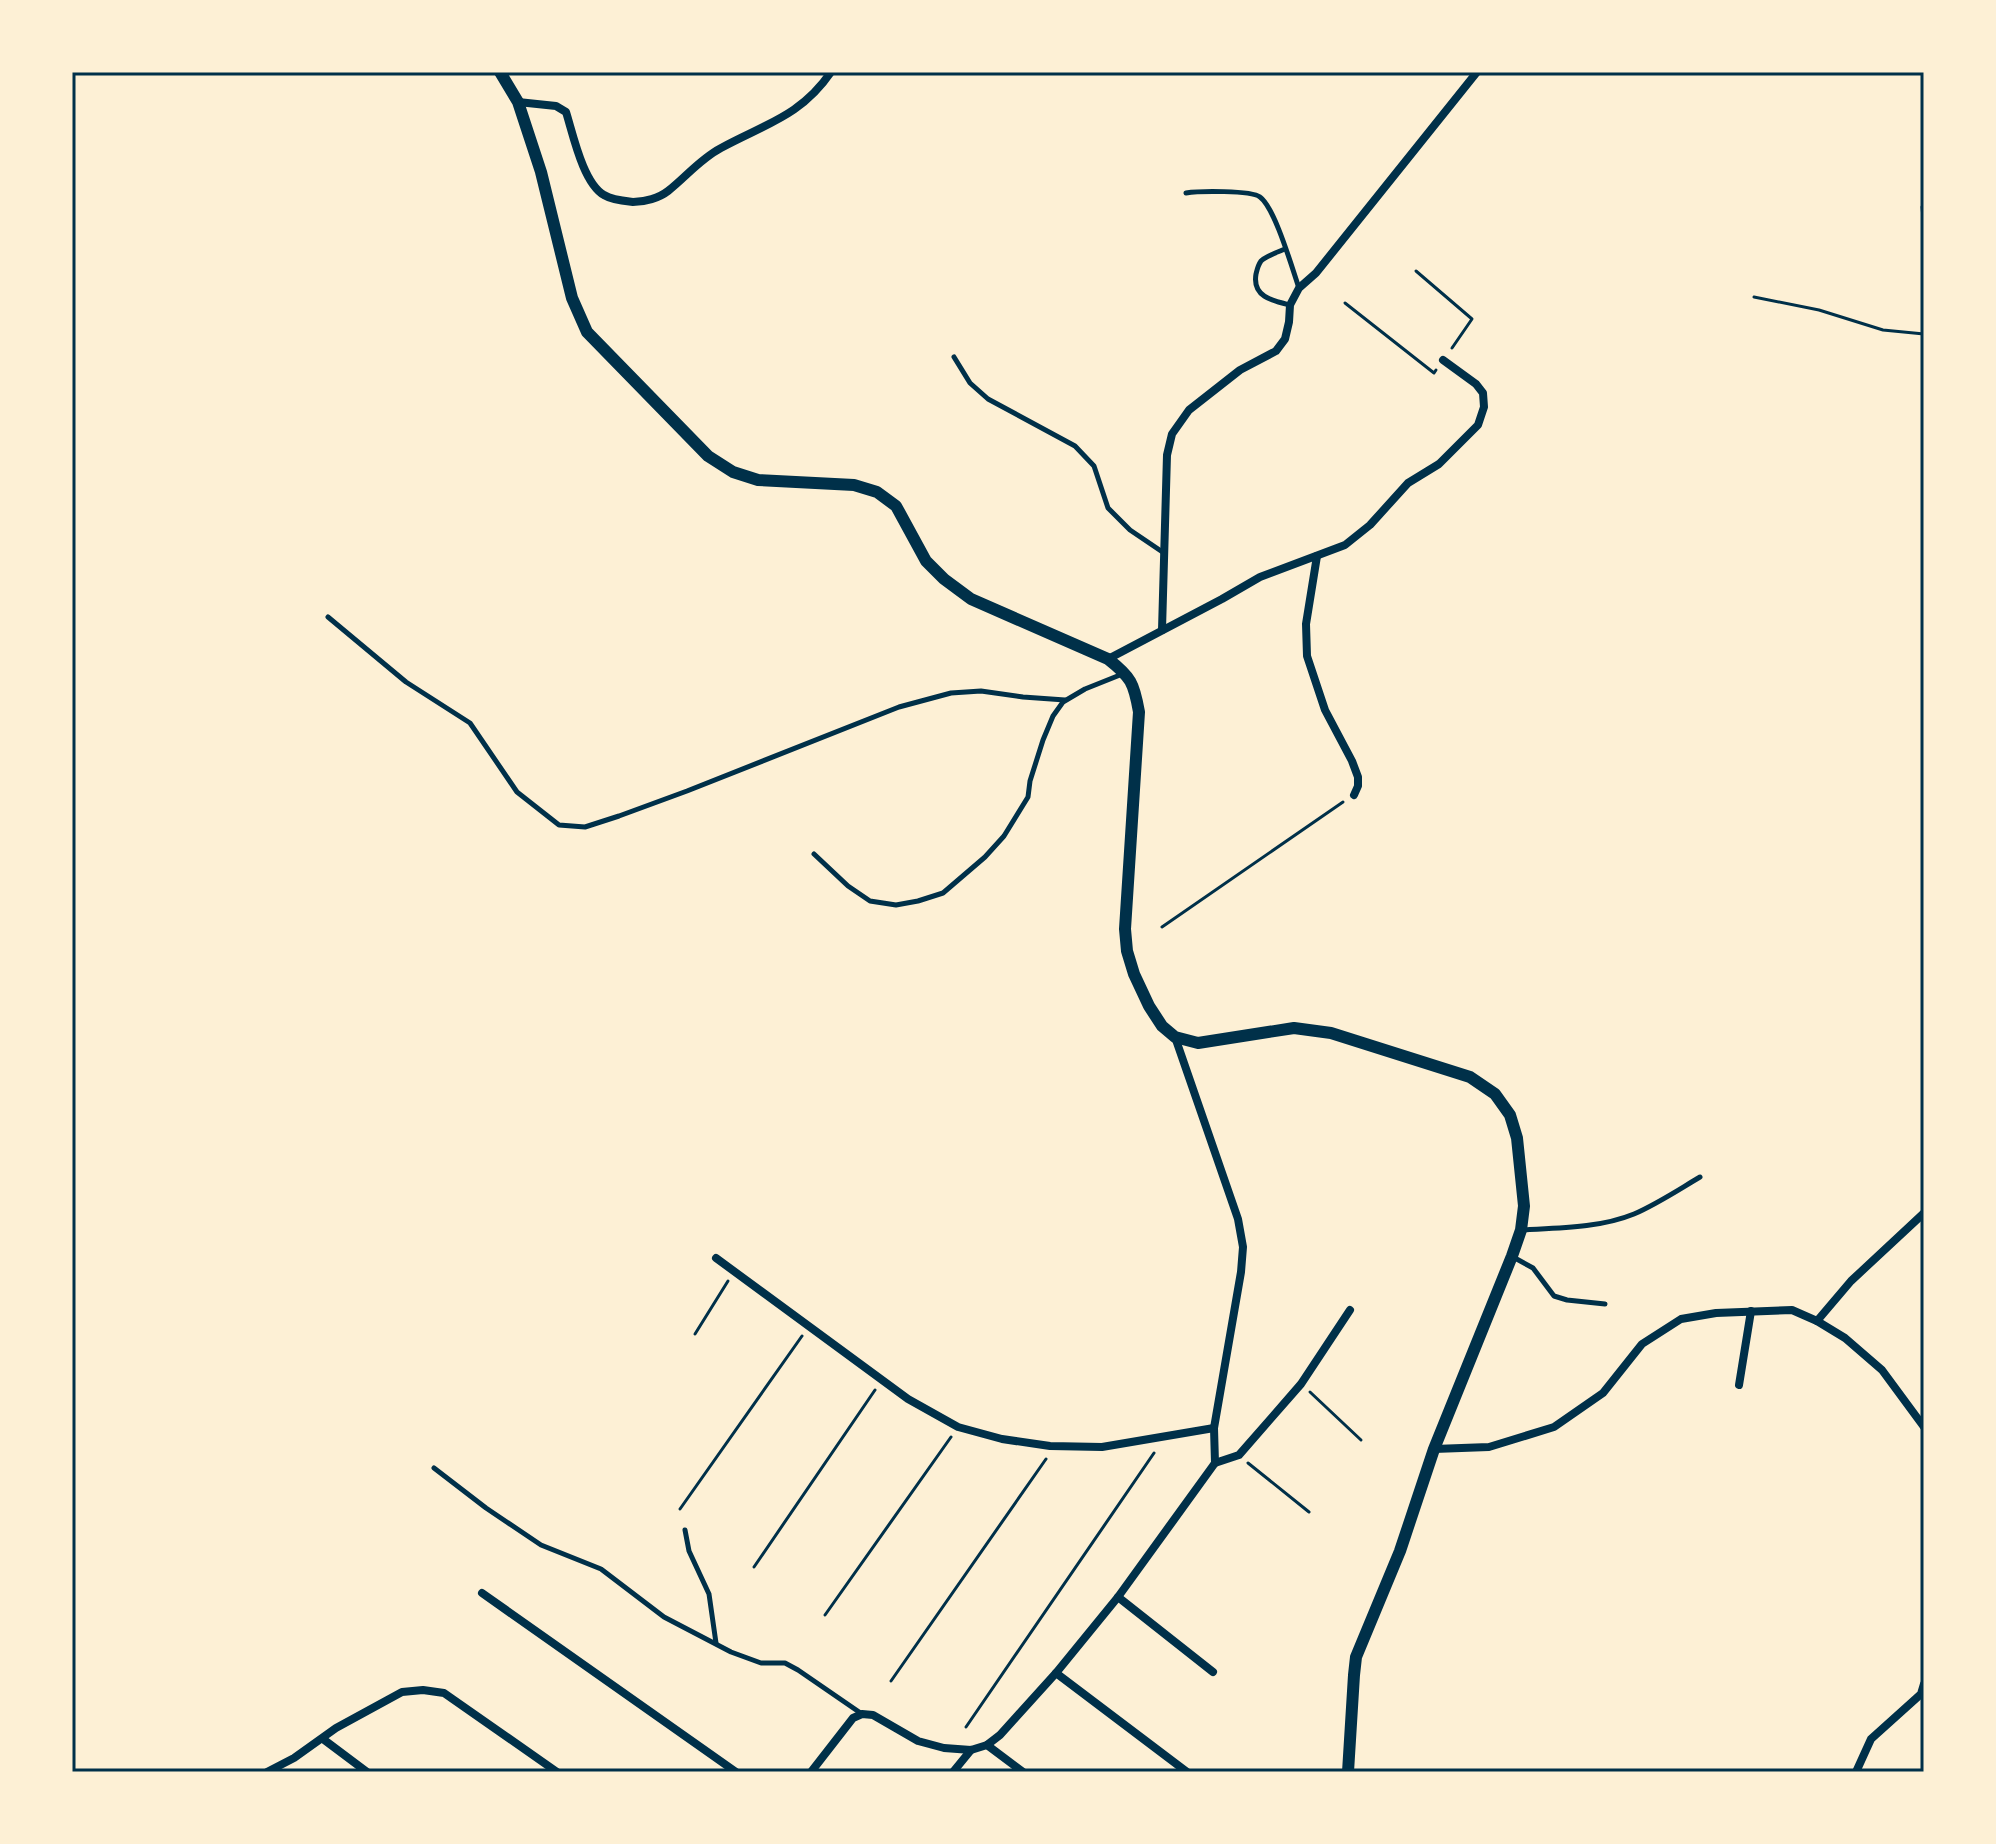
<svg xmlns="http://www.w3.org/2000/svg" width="1996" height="1844" viewBox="0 0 1996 1844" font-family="'Alegreya Sans',sans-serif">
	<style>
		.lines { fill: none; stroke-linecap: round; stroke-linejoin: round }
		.path { stroke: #003049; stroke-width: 3 }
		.service { stroke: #003049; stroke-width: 5 }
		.minor { stroke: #003049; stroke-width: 8 }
		.tertiary { stroke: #003049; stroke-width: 12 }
		.neatline { fill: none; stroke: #003049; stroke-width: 3 }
	</style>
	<rect width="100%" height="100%" fill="#fdf0d5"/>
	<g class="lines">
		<!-- path -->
		<g class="path">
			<polyline points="1924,203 1922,207 1924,229"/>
			<polyline points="1416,271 1472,319 1452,348"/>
			<polyline points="1754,297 1819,310 1883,330 1924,334"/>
			<polyline points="1345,303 1434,373 1436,370"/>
			<polyline points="1162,927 1343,802"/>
			<polyline points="695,1334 728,1281"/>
			<polyline points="1310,1392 1361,1440"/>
			<polyline points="1248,1463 1309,1512"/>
			<polyline points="680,1509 802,1336"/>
			<polyline points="754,1567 875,1390"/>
			<polyline points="825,1615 951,1437"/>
			<polyline points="891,1681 1046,1459"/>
			<polyline points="966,1727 1154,1453"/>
		</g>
		<!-- service -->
		<g class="service">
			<path d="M1186,193C1198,191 1251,190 1260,197C1275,208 1292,268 1299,288"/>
			<path d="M1285,249C1278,252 1266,256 1261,261C1258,265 1257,270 1256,274C1252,297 1273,301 1290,305"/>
			<polyline points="954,357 970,383 988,399 1075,446 1094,466 1108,508 1130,530 1164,553"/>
			<polyline points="328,617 406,682 470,723 517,792 559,825 585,827 619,816 687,791 899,707 951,693 981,691 1023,697 1065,700"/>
			<polyline points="814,854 848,886 870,901 896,905 918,901 943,893 985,857 1004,836 1028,797 1030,781 1043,740 1053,716 1063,702 1085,689 1125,673"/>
			<path d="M1522,1230C1558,1228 1600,1228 1634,1214C1657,1204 1678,1190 1700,1177"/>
			<polyline points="1513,1257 1533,1268 1554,1296 1567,1300 1605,1304"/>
			<polyline points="434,1468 486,1508 541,1545 601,1569 664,1617 731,1652 761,1663 785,1663 798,1670 862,1714"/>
			<polyline points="685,1530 689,1551 709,1594 716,1643"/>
		</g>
		<!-- minor -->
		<g class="minor">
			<path d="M518,102L556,106L566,112C573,134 583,183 604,195C612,200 624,201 633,202C645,202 659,198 668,191C686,177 700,159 721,148C765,124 801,116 831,72"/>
			<polyline points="1317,556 1306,624 1307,656 1325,710 1352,761 1358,777 1358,786 1354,795"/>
			<polyline points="1162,630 1167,455 1172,434 1189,410 1240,370 1276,351 1285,339 1289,322 1290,305 1299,288 1316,273 1477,72"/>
			<polyline points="1108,659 1222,599 1260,577 1345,545 1370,525 1408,483 1439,464 1478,425 1484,407 1483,393 1476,384 1443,360"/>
			<polyline points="716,1258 908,1399 958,1427 1002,1439 1050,1446 1102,1447 1214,1428"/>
			<polyline points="1817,1321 1845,1338 1882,1370 1924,1427"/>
			<polyline points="1739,1385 1751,1311"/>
			<polyline points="1434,1449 1489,1447 1554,1427 1603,1393 1642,1344 1681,1319 1716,1313 1792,1310 1817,1321 1851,1281 1924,1213"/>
			<polyline points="1215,1463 1239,1455 1301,1384 1350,1310"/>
			<polyline points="482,1593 736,1772"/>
			<polyline points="1118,1597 1213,1672"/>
			<polyline points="1056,1673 1187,1772"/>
			<polyline points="323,1739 367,1772"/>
			<polyline points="987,1745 1023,1772"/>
			<polyline points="267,1772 294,1758 336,1728 402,1692 423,1690 444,1693 557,1772"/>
			<polyline points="811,1772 853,1718 862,1714 873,1715 918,1741 944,1748 971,1750 987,1745 1000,1735 1056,1673 1118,1597 1215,1463 1214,1428 1241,1272 1243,1247 1238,1219 1175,1037"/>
			<polyline points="953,1772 971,1750"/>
			<polyline points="1856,1772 1871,1739 1921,1694 1924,1684"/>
		</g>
		<!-- tertiary -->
		<path class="tertiary" d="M500,72L518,102L541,172L572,298L587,332L708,456L733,472L758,480L854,485L877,492L896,506L926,561L944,579L971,599L1108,659C1131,677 1134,683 1139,712L1125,929L1127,951L1134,974L1149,1006L1162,1026L1175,1037L1198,1043L1294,1028L1331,1033L1470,1077L1495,1094L1510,1115L1517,1138L1524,1206L1521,1230L1512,1256L1434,1449L1400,1551L1356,1657L1354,1675L1348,1772"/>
	</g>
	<!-- border -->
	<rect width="1996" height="1844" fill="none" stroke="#fdf0d5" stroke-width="148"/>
	<rect x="74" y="74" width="1848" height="1696" class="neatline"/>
</svg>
